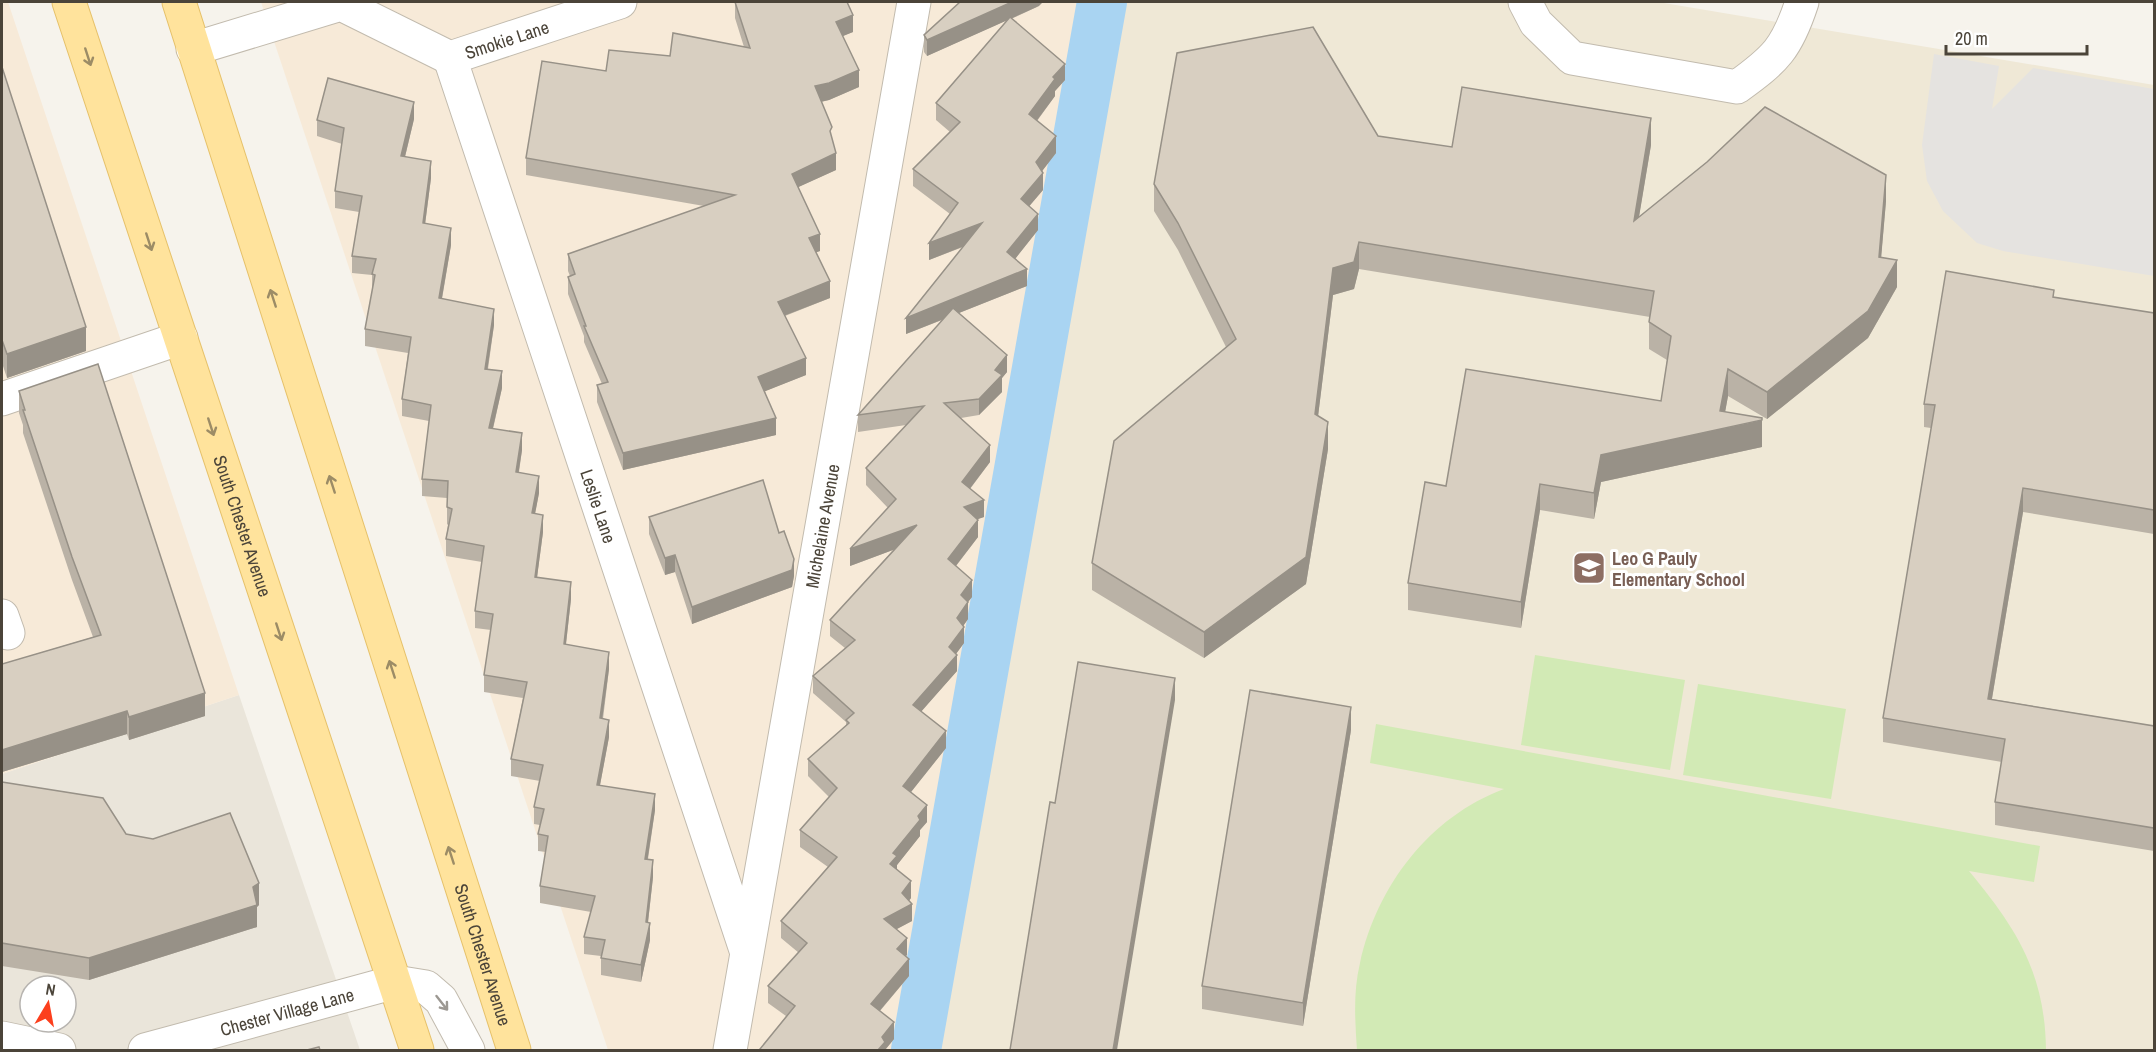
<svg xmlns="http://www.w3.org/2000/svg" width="2156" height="1052" viewBox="0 0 2156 1052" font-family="'Archivo Narrow',sans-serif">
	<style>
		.residential { fill: #eae5da; fill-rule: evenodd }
		.commercial { fill: #f7ead8 }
		.education { fill: #efe8d6 }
		.green { fill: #d2eab5 }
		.parking { fill: #e5e3e0 }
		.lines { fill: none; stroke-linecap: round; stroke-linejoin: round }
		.canal { stroke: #a9d4f2; stroke-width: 50 }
		.minor-casing { stroke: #c2bbae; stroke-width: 35 }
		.major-casing { stroke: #e6c16a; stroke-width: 35 }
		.minor { stroke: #fff; stroke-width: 33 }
		.major { stroke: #ffe39c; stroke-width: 33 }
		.wall { fill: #bab2a6 }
		.shaded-wall { fill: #979187 }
		.building { fill: #d8cfc1; stroke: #979187; stroke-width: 1.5 }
		.oneway { stroke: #9c8c66 }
		.oneway2 { stroke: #9c9892 }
		.labels { text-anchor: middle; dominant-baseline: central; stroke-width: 6; stroke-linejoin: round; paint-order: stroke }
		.street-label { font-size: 18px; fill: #4b4439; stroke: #fff }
		.education-label { font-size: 18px; font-weight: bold; fill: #785e54; stroke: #fff; text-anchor: start }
	</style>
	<rect width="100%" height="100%" fill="#f6f3ec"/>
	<!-- residential -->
	<path class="residential" d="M239,695L360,1050H2V774ZM30,986H66V1022H30Z"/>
	<!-- commercial -->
	<g class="commercial">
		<polygon points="2,2 8,2 239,695 2,774"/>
		<polygon points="261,2 1122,2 939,1050 608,1050"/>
	</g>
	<!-- education -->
	<polygon class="education" points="1122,2 1658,2 2154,85 2154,1050 939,1050"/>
	<!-- green -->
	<g class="green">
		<polygon points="1535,655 1685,680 1670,770 1521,745"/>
		<polygon points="1698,684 1846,709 1831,799 1683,775"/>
		<path d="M1376,724L2040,846L2034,882L1969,871C2017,929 2045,973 2046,1050H1357C1355,1021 1353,992 1360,963C1377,886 1429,817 1504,789L1370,763Z"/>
	</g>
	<!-- parking -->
	<polygon class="parking" points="1934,54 1999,66 1992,109 2033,68 2154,89 2154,276 2003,251 1977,243 1943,211 1927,181 1922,145"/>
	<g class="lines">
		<!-- canal -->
		<polyline class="canal" points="916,1050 1102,2"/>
		<!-- minor casing -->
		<g class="minor-casing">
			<g id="minor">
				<path d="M1525,2L1536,23L1572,58L1737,87C1776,59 1787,48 1802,2"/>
				<path id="s1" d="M193,49L341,4L450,58L620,2"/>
				<path id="s2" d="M450,58L746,950"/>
				<polyline points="2,399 181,338"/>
				<polyline points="2,616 8,633"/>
				<polyline points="2,1038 59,1050"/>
				<path id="s3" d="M145,1050L395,982L426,987L441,1000L468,1050"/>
				<path id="s4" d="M730,1050L914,2"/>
			</g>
		</g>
		<!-- major casing -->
		<g class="major-casing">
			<g id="major">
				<path id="s5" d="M69,2L417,1050"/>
				<path id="s6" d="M179,2L514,1050"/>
			</g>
		</g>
		<!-- minor -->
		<use href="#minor" class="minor"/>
		<!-- major -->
		<use href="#major" class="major"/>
	</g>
	<!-- wall -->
	<g class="wall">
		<polygon points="735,2 853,32 842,36 859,87 829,100 821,102 832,138 836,170 798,187 820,251 816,252 830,298 785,316 806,375 765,391 776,435 623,470 597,402 597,385 602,384 584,342 584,336 568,294 568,277 570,276 568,271 568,254 704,206 526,175 526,158 606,71 670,56 744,47 735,18"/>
		<polygon points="1039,6 1011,19 1065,80 1055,91 1055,96 1037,121 1056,153 1042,171 1043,190 1029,206 1038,230 1015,259 1027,286 959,313 1007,372 1002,378 1002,392 979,415 961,418 990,462 970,489 984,517 977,519 978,537 956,566 972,597 968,602 968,619 963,626 964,643 956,654 957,671 921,711 946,748 911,792 927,822 920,830 920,836 897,865 897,869 911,898 909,901 912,921 896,929 907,955 905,956 909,976 880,1011 894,1039 885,1050 760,1050 786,1016 768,1003 768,986 799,953 781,938 781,921 828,867 800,847 800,830 829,797 808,776 808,759 846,726 846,722 813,693 813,676 845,648 830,636 830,620 893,550 850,566 888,508 866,485 866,468 906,425 858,432 858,415 942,320 906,334 963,247 929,260 950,214 913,186 913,169 950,132 936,120 936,103 1007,20 927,56 924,52 924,35"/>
		<polygon points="2,67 86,351 7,378 2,363"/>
		<polygon points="414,119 405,157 431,178 425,224 451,245 442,299 494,325 488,369 502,388 493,429 522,450 519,472 539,493 535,513 543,532 537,577 571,599 566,644 609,669 603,719 609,737 600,785 655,810 648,859 653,877 648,923 650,940 641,982 601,975 601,956 584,954 584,937 591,912 540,903 540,886 546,852 538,851 538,834 540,825 534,824 534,807 540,781 511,776 511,759 523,698 484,692 484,675 491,630 475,628 475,611 482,562 446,556 446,539 448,525 447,524 447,498 422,496 422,479 429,421 402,416 402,399 408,353 365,346 365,329 372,291 372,275 352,273 352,256 359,212 335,208 335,191 342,144 317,136 317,120"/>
		<polygon points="1651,145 1639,216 1886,201 1881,257 1897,287 1868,338 1767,419 1728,396 1725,412 1762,447 1601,482 1594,519 1540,510 1521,628 1408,610 1408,583 1446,486 1661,401 1667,360 1649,349 1649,322 1650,317 1359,269 1354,289 1333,295 1318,416 1328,449 1306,584 1204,658 1092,590 1092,563 1226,347 1178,250 1154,211 1154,184 1452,147"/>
		<polygon points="2054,297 2154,313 2154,534 2023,512 1992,699 2154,726 2154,851 1995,825 1995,802 2002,762 1883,742 1883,718 1931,428 1924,427 1924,404"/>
		<polygon points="19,391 205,716 129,740 127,734 2,772 2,664 93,637 72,580 23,433 23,425 19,413"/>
		<polygon points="649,517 779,533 794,576 792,587 692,624 675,572 665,575 649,534"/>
		<polygon points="1351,730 1303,1026 1202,1009 1202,986"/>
		<polygon points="2,782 126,834 259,905 257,907 257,927 89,980 2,966"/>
	</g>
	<!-- shaded-wall -->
	<g class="shaded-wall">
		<polygon points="1012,2 1043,2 1039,6 927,56 927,40"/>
		<polygon points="853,15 853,32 836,39 836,22"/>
		<polygon points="1065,64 1065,80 1055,91 1055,96 1029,131 1029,114 1053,77"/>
		<polygon points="859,70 859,87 829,100 815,103 815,86"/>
		<polygon points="414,102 414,119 401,173 401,156"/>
		<polygon points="1651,118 1651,145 1634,247 1634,221"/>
		<polygon points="1056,136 1056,153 1036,179 1036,162"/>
		<polygon points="836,153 836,170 792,190 792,174"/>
		<polygon points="431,161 431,178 423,240 423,223"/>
		<polygon points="1043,173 1043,190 1021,216 1021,199"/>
		<polygon points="1886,175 1886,201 1879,283 1879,257"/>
		<polygon points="1038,214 1038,230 1007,269 1007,252"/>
		<polygon points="982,223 982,239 929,260 929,243"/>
		<polygon points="451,228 451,245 439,315 439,298"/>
		<polygon points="820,234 820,251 809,255 809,238"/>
		<polygon points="1359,242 1359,269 1354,289 1333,295 1315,441 1315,414 1333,268"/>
		<polygon points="1897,260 1897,287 1868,338 1767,419 1767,392"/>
		<polygon points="1027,269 1027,286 906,334 906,318"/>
		<polygon points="830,281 830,298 778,318 778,302"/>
		<polygon points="494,309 494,325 485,385 485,369"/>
		<polygon points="86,327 86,351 7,378 7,354"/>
		<polygon points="1007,355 1007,372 1002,378 1002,392 979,415 979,399 995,370"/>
		<polygon points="806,358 806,375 758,394 758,377"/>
		<polygon points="1728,369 1728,396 1722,429 1762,420 1762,447 1601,482 1594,519 1594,493 1601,455 1720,411"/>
		<polygon points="502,371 502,388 489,445 489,428"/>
		<polygon points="776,418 776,435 623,470 623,453"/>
		<polygon points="1328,422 1328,449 1306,584 1204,658 1204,632"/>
		<polygon points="522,433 522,450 516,489 516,472"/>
		<polygon points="990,445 990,462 962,499 962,482"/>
		<polygon points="539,476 539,493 532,530 532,513"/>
		<polygon points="1540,484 1540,510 1521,628 1521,602"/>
		<polygon points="2023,488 2023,512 1988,722 1988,699"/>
		<polygon points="984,500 984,517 964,524 964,507"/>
		<polygon points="543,515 543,532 535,593 535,577"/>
		<polygon points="978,520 978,537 948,576 948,559"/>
		<polygon points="917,525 917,541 850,566 850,549"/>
		<polygon points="675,555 675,572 665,575 665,558"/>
		<polygon points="794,559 794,576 792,587 692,624 692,607"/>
		<polygon points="972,580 972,597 968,602 968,619 957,635 957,618 961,595"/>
		<polygon points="571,582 571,599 564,661 564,644"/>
		<polygon points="964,627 964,643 950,662 957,655 957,671 913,721 913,705 949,647"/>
		<polygon points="609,652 609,669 600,735 600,718"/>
		<polygon points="1175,678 1175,700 1117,1050 1113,1050"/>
		<polygon points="205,693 205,716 129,740 129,717"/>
		<polygon points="1351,707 1351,730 1303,1026 1303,1003"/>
		<polygon points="127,711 127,734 2,772 2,750"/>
		<polygon points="609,720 609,737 597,801 597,785"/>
		<polygon points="946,731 946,748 903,802 903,786"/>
		<polygon points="655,794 655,810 645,876 645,859"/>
		<polygon points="927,805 927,822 920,830 920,836 897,865 897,873 890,864 893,853 918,816"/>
		<polygon points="653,860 653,877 646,939 646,922"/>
		<polygon points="911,881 911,898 902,909 902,893"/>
		<polygon points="259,883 259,905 257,907 257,927 89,980 89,958 253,887"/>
		<polygon points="912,904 912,921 884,936 884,919"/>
		<polygon points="650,923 650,940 641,982 641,965"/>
		<polygon points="907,938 907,955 897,966 897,949"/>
		<polygon points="909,959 909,976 871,1021 871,1004"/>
		<polygon points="894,1022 894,1039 885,1050 878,1050 882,1037"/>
	</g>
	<!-- building -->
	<g class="building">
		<polygon points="735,2 847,2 853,15 836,22 859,70 829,83 815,86 832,127 830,131 836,153 792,174 820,234 809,238 830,281 778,302 806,358 758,377 776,418 623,453 597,385 608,382 584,326 586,326 568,277 575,274 568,254 735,195 526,158 542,61 606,71 609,50 670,56 673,33 750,48"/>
		<polygon points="960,2 1012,2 927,40 924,35"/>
		<polygon points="1010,17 1065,64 1053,77 1055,79 1029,114 1056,136 1036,162 1043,173 1021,199 1038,214 1007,252 1027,269 906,318 982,223 929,243 958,203 913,169 960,122 936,103"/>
		<polygon points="1313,27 1378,136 1452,147 1462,87 1651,118 1634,221 1707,162 1765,107 1886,175 1879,257 1897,260 1868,311 1767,392 1728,369 1720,411 1762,418 1762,420 1601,455 1594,493 1540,484 1521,602 1408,583 1425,482 1446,486 1466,369 1661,401 1671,336 1649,322 1654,291 1359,242 1354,262 1333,268 1315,414 1328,422 1306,557 1204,632 1092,563 1114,441 1236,339 1178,223 1154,184 1177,53"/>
		<polygon points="2,67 86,327 7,354 2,340"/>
		<polygon points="328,78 414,102 401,156 431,161 423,223 451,228 439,298 494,309 485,369 502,371 489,428 522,433 516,472 539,476 532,513 543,515 535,577 571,582 564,644 609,652 600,718 609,720 597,785 655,794 645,859 653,860 646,922 650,923 641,965 601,958 605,940 584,937 595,896 540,886 548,836 538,834 544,809 534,807 543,765 511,759 527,682 484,675 493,614 475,611 484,546 446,539 452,509 447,507 448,481 422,479 431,405 402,399 411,337 365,329 375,275 372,274 376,259 352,256 362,196 335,191 344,128 317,120"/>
		<polygon points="1946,271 2054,290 2053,297 2154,313 2154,510 2023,488 1988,699 2154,726 2154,828 1995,802 2005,739 1883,718 1935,405 1924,404"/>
		<polygon points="953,308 1007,355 995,370 1002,375 979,399 944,403 990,445 962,482 984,500 964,507 978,520 948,559 972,580 961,595 968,602 957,618 964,627 949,647 957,655 913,705 946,731 903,786 927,805 918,816 920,820 893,853 897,856 890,864 911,881 902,893 912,904 884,919 907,938 897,949 909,959 871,1004 894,1022 882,1037 885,1042 878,1050 762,1050 760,1049 795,1006 768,986 807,943 781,921 837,857 800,830 837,788 808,759 849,723 846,720 854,713 813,676 855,640 830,620 917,525 850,549 896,499 866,468 924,406 858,415"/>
		<polygon points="98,364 205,693 129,717 127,711 2,750 2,664 101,635 72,557 23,410 25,410 19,391"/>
		<polygon points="763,480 779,533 784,531 794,559 792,570 692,607 675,555 665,558 649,517"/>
		<polygon points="1078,662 1175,678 1113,1050 1010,1050 1050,802 1055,803"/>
		<polygon points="1250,690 1351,707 1303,1003 1202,986"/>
		<polygon points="2,782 103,798 126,834 153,839 230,813 259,883 253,887 257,905 89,958 2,943"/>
		<polygon points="319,1047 320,1050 307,1050"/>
	</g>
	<!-- one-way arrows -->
	<defs><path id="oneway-shaft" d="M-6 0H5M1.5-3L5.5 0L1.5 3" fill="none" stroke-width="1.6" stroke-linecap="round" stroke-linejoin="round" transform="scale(1.5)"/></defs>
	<g class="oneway">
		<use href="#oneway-shaft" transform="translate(88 57) rotate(72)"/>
		<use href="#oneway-shaft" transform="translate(149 242) rotate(72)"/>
		<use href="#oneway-shaft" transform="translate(273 298) rotate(-108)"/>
		<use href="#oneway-shaft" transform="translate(211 427) rotate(72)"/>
		<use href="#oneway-shaft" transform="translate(332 484) rotate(-108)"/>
		<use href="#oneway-shaft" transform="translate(279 632) rotate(72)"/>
		<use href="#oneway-shaft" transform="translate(392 669) rotate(-108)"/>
		<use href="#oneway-shaft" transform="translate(451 855) rotate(-108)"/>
	</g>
	<use class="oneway2" href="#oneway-shaft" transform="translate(442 1003) rotate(52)"/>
	<!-- icons -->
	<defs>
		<g id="school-square" transform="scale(1.725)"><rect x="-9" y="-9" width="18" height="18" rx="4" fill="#8d6e63" stroke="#fff"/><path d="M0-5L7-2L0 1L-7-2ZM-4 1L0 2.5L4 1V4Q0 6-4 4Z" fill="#fff"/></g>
	</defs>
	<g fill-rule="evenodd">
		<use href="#school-square" x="1589" y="568"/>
	</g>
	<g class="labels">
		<!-- street labels -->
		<g class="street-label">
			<text stroke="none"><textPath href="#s1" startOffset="336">Smokie Lane</textPath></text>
			<text stroke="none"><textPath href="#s2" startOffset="472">Leslie Lane</textPath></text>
			<text stroke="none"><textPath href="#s5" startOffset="552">South Chester Avenue</textPath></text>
			<text stroke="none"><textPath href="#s4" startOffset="532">Michelaine Avenue</textPath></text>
			<text stroke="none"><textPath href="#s6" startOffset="1000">South Chester Avenue</textPath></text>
			<text stroke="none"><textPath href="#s3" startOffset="147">Chester Village Lane</textPath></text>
		</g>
		<!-- education labels -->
		<g class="education-label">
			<text x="1612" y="558">Leo G Pauly<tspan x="1612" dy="21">Elementary School</tspan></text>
		</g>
	</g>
	<!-- border -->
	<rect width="2156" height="1052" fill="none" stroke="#4b4439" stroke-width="6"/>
	<!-- north arrow -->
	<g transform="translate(48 1004) rotate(10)"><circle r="28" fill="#ffffff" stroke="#b7b4b0" stroke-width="1.5"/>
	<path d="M0-4.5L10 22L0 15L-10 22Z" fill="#fc3f1d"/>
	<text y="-9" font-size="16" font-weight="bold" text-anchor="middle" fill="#4b4439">N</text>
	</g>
	<!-- scale -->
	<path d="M1946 45v9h141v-9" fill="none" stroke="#4b4439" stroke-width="3"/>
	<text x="1955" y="45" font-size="18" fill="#4b4439" stroke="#ffffff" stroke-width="4.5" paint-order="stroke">20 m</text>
</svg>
